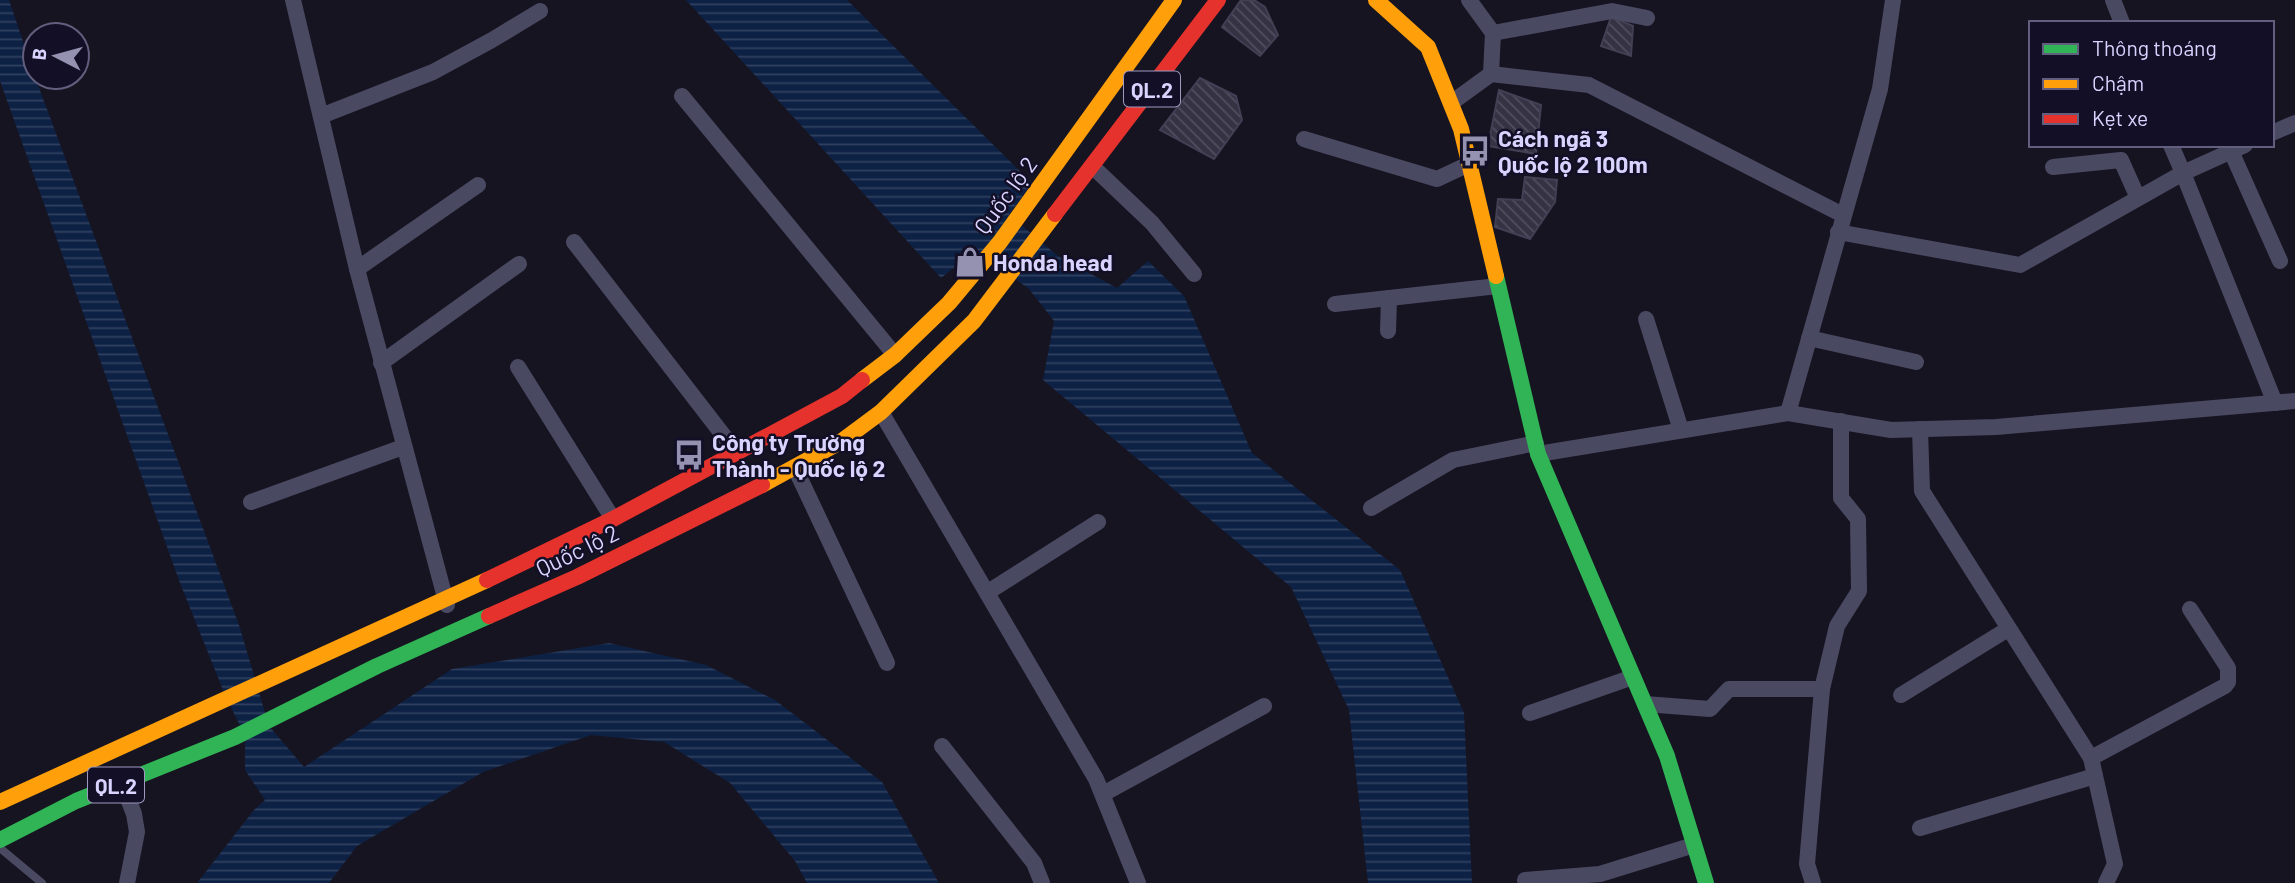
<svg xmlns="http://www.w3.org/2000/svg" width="2295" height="883" viewBox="0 0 2295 883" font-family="Barlow,sans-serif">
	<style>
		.water { fill: url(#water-rules) }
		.building { fill: url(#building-back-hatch); stroke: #433f54; stroke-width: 2 }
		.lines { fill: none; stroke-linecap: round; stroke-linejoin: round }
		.lane { stroke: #4a4962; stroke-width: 8 }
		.street { stroke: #4a4962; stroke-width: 16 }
		.fast { stroke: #30b455; stroke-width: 16 }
		.slow { stroke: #ff9f0a; stroke-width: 16 }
		.jam { stroke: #e5322d; stroke-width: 16 }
		.labels { text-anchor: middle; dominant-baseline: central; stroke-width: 5; stroke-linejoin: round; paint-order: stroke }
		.shield { fill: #130f26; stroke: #9e99be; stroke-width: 2 }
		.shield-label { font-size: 21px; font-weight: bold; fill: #d9d4ff }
		.poi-label { font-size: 23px; font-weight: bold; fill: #d9d4ff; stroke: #130f26; text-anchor: start }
		.street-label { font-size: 23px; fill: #d9d4ff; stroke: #130f26 }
	</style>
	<defs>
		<pattern id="water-rules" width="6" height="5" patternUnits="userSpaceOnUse" patternTransform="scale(1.75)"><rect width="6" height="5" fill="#0d2144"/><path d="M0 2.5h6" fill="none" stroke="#304060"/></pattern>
		<pattern id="building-back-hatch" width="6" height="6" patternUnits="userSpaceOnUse" patternTransform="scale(1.75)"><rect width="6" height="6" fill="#343243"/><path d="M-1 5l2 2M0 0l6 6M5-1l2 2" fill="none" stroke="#514f5f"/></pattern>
	</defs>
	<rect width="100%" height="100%" fill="#161421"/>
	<!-- water -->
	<g class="water">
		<polygon points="0,0 9,0 35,77 239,625 269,726 304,767 452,669 609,643 706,665 775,700 882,782 939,883 807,883 795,861 730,783 664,742 591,735 483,772 357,846 329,883 197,883 254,810 265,800 245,770 245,736 225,695 180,583 0,81"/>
		<polygon points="686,0 847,0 1032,183 1009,215 1058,256 1117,288 1148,261 1184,296 1252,453 1400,570 1464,713 1472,883 1368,883 1349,710 1291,587 1043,380 1054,321 1029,289 976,250 941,278"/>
	</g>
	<!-- building -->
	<g class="building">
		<polygon points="1241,0 1254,0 1265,7 1278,35 1260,56 1222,27"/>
		<polygon points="1611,17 1633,26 1631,56 1601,46"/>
		<polygon points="1200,78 1236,96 1242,120 1214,159 1160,130"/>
		<polygon points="1499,90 1541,105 1536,154 1488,146"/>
		<polygon points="1525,177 1557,180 1555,202 1530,239 1495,227 1498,199 1522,200"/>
	</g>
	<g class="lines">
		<!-- lane -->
		<polyline class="lane" points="0,848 42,883"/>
		<!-- street -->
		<g class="street">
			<polyline points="293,0 357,269 447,605"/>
			<polyline points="1469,0 1493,33 1491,74"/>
			<polyline points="2113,0 2122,23"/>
			<polyline points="1493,33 1612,11 1647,18"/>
			<polyline points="682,96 895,355"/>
			<polyline points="1451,103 1491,74 1589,85 1843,215"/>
			<polyline points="321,116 433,72 492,40 540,11"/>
			<polyline points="2272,133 2295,123"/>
			<polyline points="1304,139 1437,179 1469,164"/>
			<polyline points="2245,145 2183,173 2275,403"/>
			<polyline points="2231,151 2280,261"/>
			<polyline points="1092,166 1152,223 1194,274"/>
			<polyline points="2053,167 2121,160 2138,198"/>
			<polyline points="1838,232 2020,265 2183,173 2171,145"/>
			<polyline points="574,242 737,453"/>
			<polyline points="357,269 478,185"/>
			<polyline points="1335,304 1498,286"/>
			<polyline points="1646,319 1681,430"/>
			<polyline points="1388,331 1389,298"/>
			<polyline points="1809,338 1916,362"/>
			<polyline points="381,363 519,264"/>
			<polyline points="518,367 613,519"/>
			<polyline points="881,412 1096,779 1138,883"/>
			<polyline points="1788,413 1880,89 1893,0"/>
			<polyline points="1920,429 1922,491 2091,758 2115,864 2106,883"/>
			<polyline points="1538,454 1788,413 1891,430 1996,427 2295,401"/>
			<polyline points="795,468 887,663"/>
			<polyline points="251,502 403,447"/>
			<polyline points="1371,508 1453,460 1536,443"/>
			<polyline points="988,592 1098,522"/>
			<polyline points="1901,695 2008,629"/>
			<polyline points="1645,704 1710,709 1729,689 1822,689"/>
			<polyline points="1530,713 1633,677"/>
			<polyline points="942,746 1034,863 1042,883"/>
			<polyline points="2091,758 2225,686 2228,682 2228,668 2190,609"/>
			<polyline points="122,783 134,814 137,832 127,883"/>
			<polyline points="1103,794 1264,706"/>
			<polyline points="1920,828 2095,776"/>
			<polyline points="1525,880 1600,874 1694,845"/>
			<polyline points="1813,883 1807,864 1822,689 1837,626 1859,591 1858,519 1841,498 1841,421"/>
		</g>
		<!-- fast -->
		<g class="fast">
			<polyline points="1496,276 1538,454 1667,756 1706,883"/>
			<polyline points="0,840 76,801 235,737 377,666 489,616"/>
		</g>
		<!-- slow -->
		<g class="slow">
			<polyline points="1376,0 1428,47 1461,129 1496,276"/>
			<polyline points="862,380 895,355 949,303 1000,242 1174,0"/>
			<polyline points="762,485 842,441 881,412 974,321 1055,214"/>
			<polyline points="0,802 487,580"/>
		</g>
		<!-- jam -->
		<g class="jam">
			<polyline points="1055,214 1218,0"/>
			<polyline points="487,580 613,519 842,396 862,380"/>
			<polyline points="489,616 577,577 762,485"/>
		</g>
	</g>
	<!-- icons -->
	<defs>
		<g id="bus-bare" transform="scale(2.415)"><path d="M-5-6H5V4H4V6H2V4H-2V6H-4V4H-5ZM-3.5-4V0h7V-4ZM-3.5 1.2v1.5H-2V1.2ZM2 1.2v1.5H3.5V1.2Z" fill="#9591b1" stroke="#130f26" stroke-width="2.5" paint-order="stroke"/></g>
		<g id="shop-bare" transform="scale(2.415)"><path d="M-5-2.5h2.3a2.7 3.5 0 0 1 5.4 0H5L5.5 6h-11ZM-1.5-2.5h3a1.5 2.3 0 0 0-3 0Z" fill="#9591b1" stroke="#130f26" stroke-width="2.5" paint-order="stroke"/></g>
	</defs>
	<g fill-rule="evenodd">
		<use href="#bus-bare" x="1475" y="151"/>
		<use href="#shop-bare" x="970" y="262"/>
		<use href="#bus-bare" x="689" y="455"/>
	</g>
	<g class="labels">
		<!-- shield labels -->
		<g class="shield">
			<rect x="1124" y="71.5" width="56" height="35" rx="5"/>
			<rect x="88" y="767.5" width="56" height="35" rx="5"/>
		</g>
		<g class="shield-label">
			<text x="1152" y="89">QL.2</text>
			<text x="116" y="785">QL.2</text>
		</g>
		<!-- poi labels -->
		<g class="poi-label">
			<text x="1498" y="138">Cách ngã 3<tspan x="1498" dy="26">Quốc lộ 2 100m</tspan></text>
			<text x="993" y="262">Honda head</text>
			<text x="712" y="442">Công ty Trường<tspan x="712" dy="26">Thành - Quốc lộ 2</tspan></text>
		</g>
		<!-- street labels -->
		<g class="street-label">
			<text transform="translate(1005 195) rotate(-54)">Quốc lộ 2</text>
			<text transform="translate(577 550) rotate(-26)">Quốc lộ 2</text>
		</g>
	</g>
	<!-- legend -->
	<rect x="2029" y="21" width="245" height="126" fill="#130f26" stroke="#625e7d" stroke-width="2"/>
	<rect x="2043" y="44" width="35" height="10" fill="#30b455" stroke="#625e7d" stroke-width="2"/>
	<text x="2092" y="56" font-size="21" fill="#d9d4ff">Thông thoáng</text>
	<rect x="2043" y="79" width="35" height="10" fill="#ff9f0a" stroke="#625e7d" stroke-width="2"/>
	<text x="2092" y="91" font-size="21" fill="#d9d4ff">Chậm</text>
	<rect x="2043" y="114" width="35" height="10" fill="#e5322d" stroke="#625e7d" stroke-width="2"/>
	<text x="2092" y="126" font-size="21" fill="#d9d4ff">Kẹt xe</text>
	<!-- north arrow -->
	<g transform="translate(56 56) rotate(276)"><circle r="33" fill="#130f26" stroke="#625e7d" stroke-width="2"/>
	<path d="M0-5L12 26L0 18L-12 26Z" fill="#9591b1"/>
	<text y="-10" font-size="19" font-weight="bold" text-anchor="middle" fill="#d9d4ff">B</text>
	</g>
</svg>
